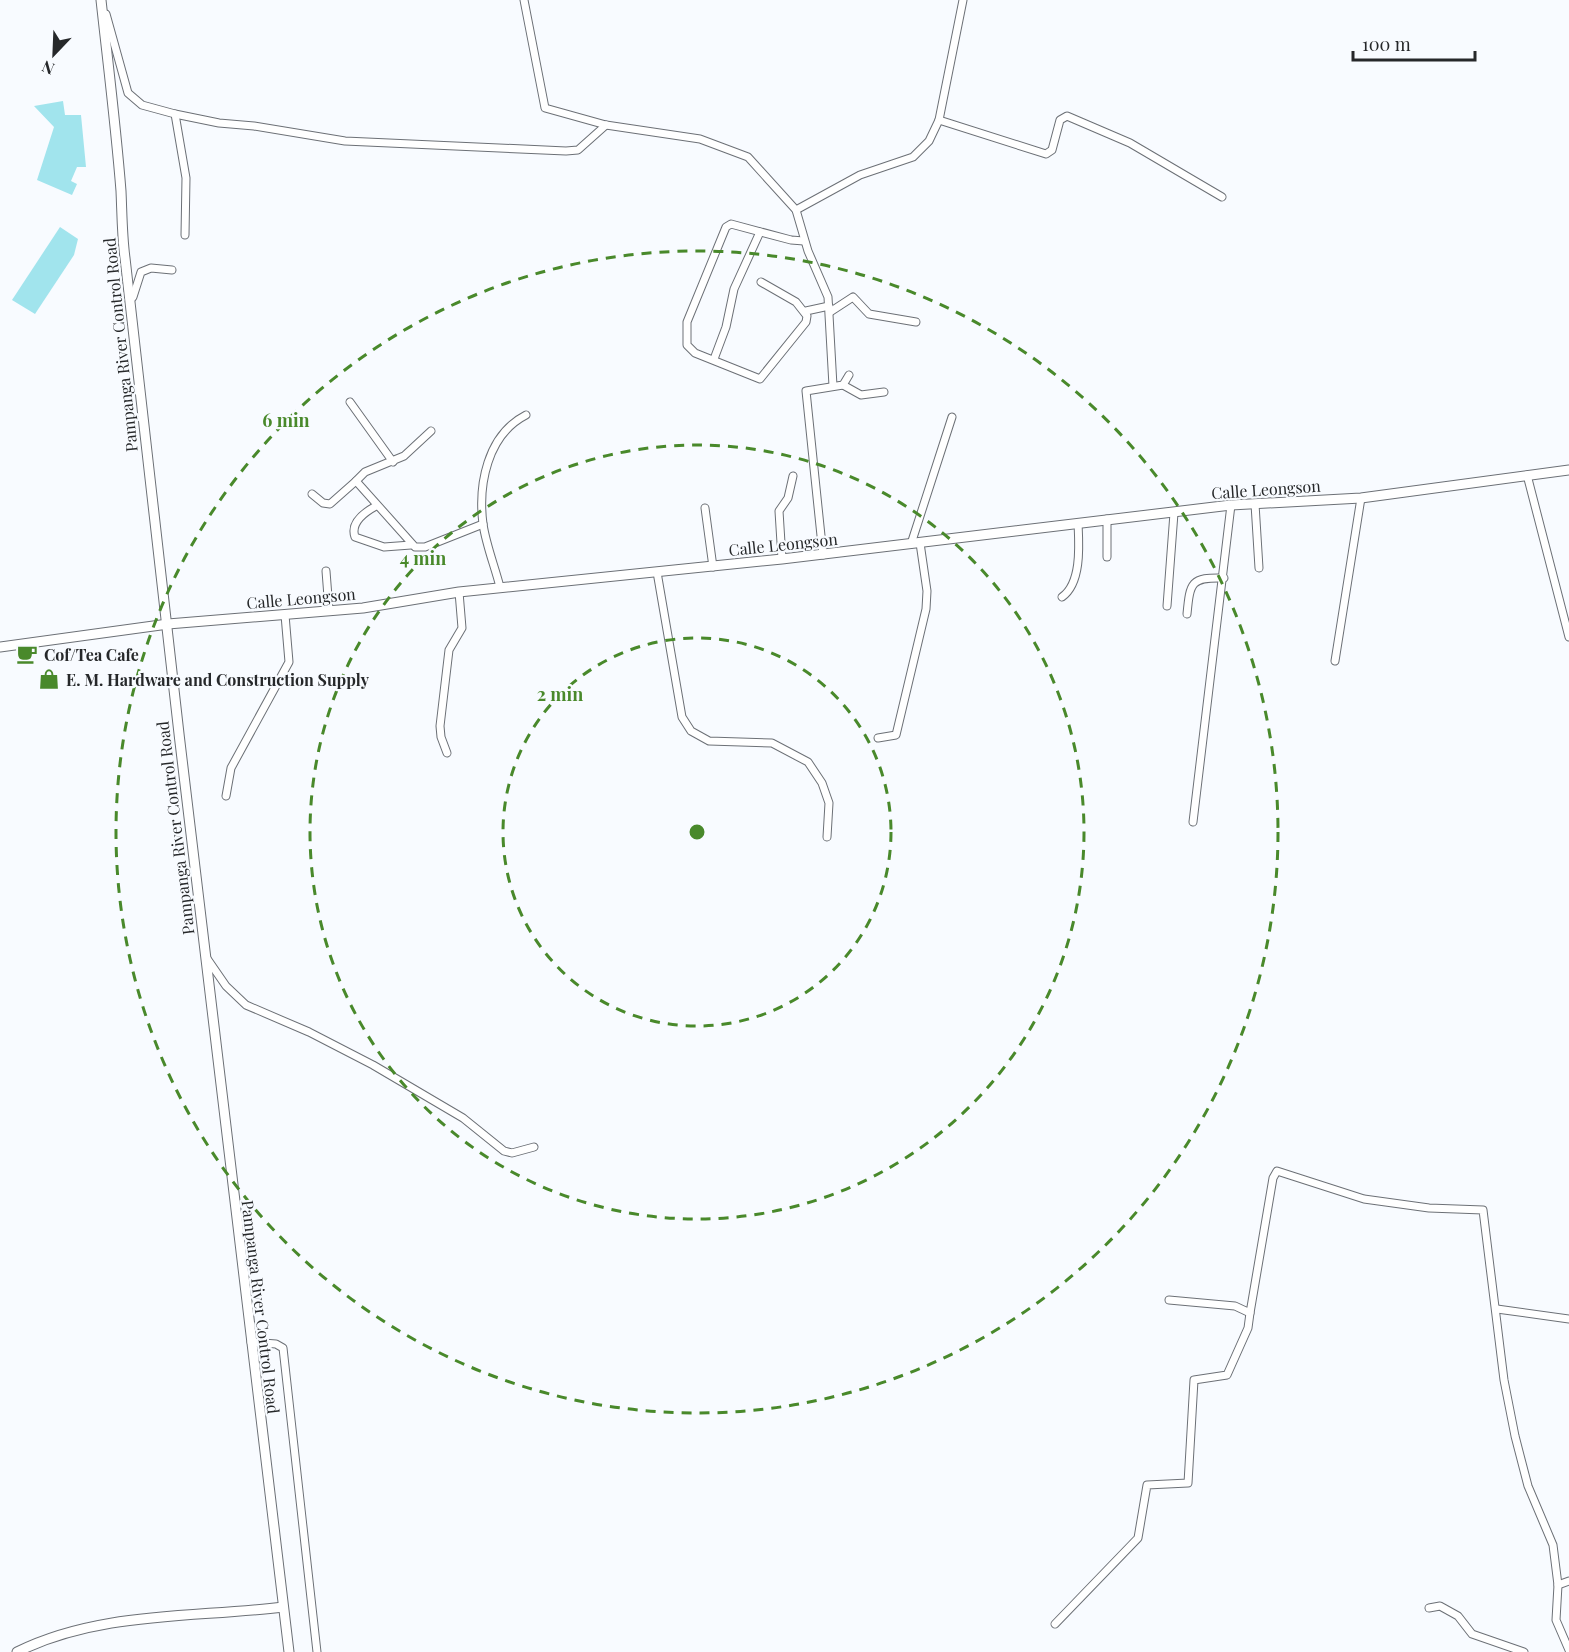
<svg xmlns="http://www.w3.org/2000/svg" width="1569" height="1652" viewBox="0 0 1569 1652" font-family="'Playfair Display',serif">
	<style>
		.water { fill: #a1e4ed }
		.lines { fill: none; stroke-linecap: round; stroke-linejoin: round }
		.street-casing { stroke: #6c7076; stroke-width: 9 }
		.secondary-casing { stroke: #6c7076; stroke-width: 11 }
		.street { stroke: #fff; stroke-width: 7 }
		.secondary { stroke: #fff; stroke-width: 9 }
		.ring { fill: none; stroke: #49892b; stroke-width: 3; stroke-dasharray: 10 8 }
		.labels { text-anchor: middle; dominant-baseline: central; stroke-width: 4.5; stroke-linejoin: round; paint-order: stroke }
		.street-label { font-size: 16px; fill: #26282a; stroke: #f8fbff }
		.poi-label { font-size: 16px; font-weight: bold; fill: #26282a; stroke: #f8fbff; text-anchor: start }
		.centre { fill: #49892b; stroke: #f8fbff; stroke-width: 3 }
		.ring-label { font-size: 18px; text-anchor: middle; font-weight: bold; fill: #49892b; stroke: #f8fbff; stroke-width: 4.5; stroke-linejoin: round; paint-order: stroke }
	</style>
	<rect width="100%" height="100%" fill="#f8fbff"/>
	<!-- water -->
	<g class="water">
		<polygon points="63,101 65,115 81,115 86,167 77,167 71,181 77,184 72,195 37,180 54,127 34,106"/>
		<polygon points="60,227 78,239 74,255 35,314 12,300"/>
	</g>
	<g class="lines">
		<!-- street casing -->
		<g class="street-casing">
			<g id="street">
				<polyline points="524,0 545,108 606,125 700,139 748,157 796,210 808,251 828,297 833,386"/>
				<polyline points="963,0 939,120 1046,154 1052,150 1060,120 1067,116 1130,143 1222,197"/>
				<polyline points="106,14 128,93 142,105 175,114 186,178 185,235"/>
				<polyline points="175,114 219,123 254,126 345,141 566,151 578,150 606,125"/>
				<polyline points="796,210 860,175 913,157 929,141 939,120"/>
				<polyline points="761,282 796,302 807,316 806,322 760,379 695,353 687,345 687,322 726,227 731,224 791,240 804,241"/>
				<polyline points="130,300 133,297 141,272 151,268 172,270"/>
				<polyline points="806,311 829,306"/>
				<polyline points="830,312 853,297 869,314 916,322"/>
				<polyline points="714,359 726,327 734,289 760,232"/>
				<polyline points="843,385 861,395 884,392"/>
				<polyline points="350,402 393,462"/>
				<polyline points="431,431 404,456 365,472 356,481 415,547 425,547 483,524"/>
				<polyline points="1527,475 1569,637"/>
				<polyline points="312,494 323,503 330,504 356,481"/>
				<polyline points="1255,504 1259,568"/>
				<path d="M376,506C365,512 350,523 355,537L384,547L411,545"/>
				<polyline points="705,508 713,567"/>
				<polyline points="1107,519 1107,557"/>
				<polyline points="911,544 952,417"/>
				<polyline points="823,555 806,391 843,385 849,375"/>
				<polyline points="782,559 779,511 788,498 793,476"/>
				<polyline points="326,571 329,610"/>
				<polyline points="657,572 682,717 691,731 709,741 772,743 808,762 822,783 829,803 827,837"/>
				<path d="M500,587C495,567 486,545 483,524C478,485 487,435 526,415"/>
				<path d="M1062,597C1082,583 1079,544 1078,523"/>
				<polyline points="1167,606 1174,513"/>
				<path d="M1187,614C1190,582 1191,577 1224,578"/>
				<polyline points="1335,661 1361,498"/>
				<polyline points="878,738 896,735 926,609 927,591 920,543"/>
				<polyline points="447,753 441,737 440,726 449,650 462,628 459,592"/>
				<polyline points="226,796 231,768 289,662 285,615"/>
				<polyline points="1193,822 1231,505"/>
				<polyline points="206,957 226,986 246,1005 309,1032 373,1065 463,1118 504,1151 512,1153 534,1147"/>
				<polyline points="1169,1300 1235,1306 1250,1313 1273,1178 1277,1171 1364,1199 1429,1208 1483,1210 1504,1380 1515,1436 1528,1486 1553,1545 1558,1585 1556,1620 1569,1650"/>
				<polyline points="1497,1309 1569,1319"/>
				<polyline points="251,1342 276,1344 283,1348 317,1652"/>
				<polyline points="1558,1585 1569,1581"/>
				<polyline points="1429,1608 1440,1606 1458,1616 1472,1634 1524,1652"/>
				<polyline points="1055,1624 1138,1538 1147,1485 1188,1483 1194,1380 1227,1375 1248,1328 1250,1313"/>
			</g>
		</g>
		<!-- secondary casing -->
		<g class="secondary-casing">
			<g id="secondary">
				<path d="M101,0C108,64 116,127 121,191C122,213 122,236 125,258C177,723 231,1187 289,1652"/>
				<polyline points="0,647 168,624 363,608 459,592 782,559 1231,505 1361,498 1569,470"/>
				<path d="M17,1652C100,1611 194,1618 283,1607"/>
			</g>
		</g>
		<!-- street -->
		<use href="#street" class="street"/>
		<!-- secondary -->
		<use href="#secondary" class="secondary"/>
	</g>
	<!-- distance rings -->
	<g class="ring">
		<circle cx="697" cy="832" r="194"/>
		<circle cx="697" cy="832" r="387"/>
		<circle cx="697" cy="832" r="581"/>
	</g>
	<!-- icons -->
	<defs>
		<g id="cafe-bare" transform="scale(1.62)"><path d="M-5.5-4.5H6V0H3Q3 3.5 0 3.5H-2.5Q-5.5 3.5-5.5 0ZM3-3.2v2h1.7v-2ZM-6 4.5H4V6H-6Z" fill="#49892b" stroke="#f8fbff" stroke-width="2.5" paint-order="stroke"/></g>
		<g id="shop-bare" transform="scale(1.62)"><path d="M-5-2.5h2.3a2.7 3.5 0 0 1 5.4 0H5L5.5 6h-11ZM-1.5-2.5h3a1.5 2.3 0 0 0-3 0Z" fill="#49892b" stroke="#f8fbff" stroke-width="2.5" paint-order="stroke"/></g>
	</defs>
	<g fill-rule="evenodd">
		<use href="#cafe-bare" x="27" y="654"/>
		<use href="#shop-bare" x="49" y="679"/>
	</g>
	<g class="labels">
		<!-- street labels -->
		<g class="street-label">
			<text transform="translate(120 345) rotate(-96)">Pampanga River Control Road</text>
			<text transform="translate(1266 489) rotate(-4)">Calle Leongson</text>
			<text transform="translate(783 544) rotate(-6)">Calle Leongson</text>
			<text transform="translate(301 598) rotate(-5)">Calle Leongson</text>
			<text transform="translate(175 828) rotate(-97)">Pampanga River Control Road</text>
			<text transform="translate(261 1307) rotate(83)">Pampanga River Control Road</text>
		</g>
		<!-- poi labels -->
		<g class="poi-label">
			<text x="44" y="654">Cof/Tea Cafe</text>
			<text x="66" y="679">E. M. Hardware and Construction Supply</text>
		</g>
	</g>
	<circle cx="697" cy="832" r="9" class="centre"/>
	<g class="ring-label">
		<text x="286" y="427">6 min</text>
		<text x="423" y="565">4 min</text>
		<text x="560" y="701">2 min</text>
	</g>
	<!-- north arrow -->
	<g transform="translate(54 54) rotate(203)" stroke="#f8fbff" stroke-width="4.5" paint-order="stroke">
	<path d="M0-4.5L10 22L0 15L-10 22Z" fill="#26282a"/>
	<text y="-9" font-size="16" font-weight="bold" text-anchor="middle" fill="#26282a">N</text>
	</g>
	<!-- scale -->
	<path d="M1353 51v9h122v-9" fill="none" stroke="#26282a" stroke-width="3"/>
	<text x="1362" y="51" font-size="18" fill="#26282a" stroke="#f8fbff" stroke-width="4.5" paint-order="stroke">100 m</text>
</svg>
